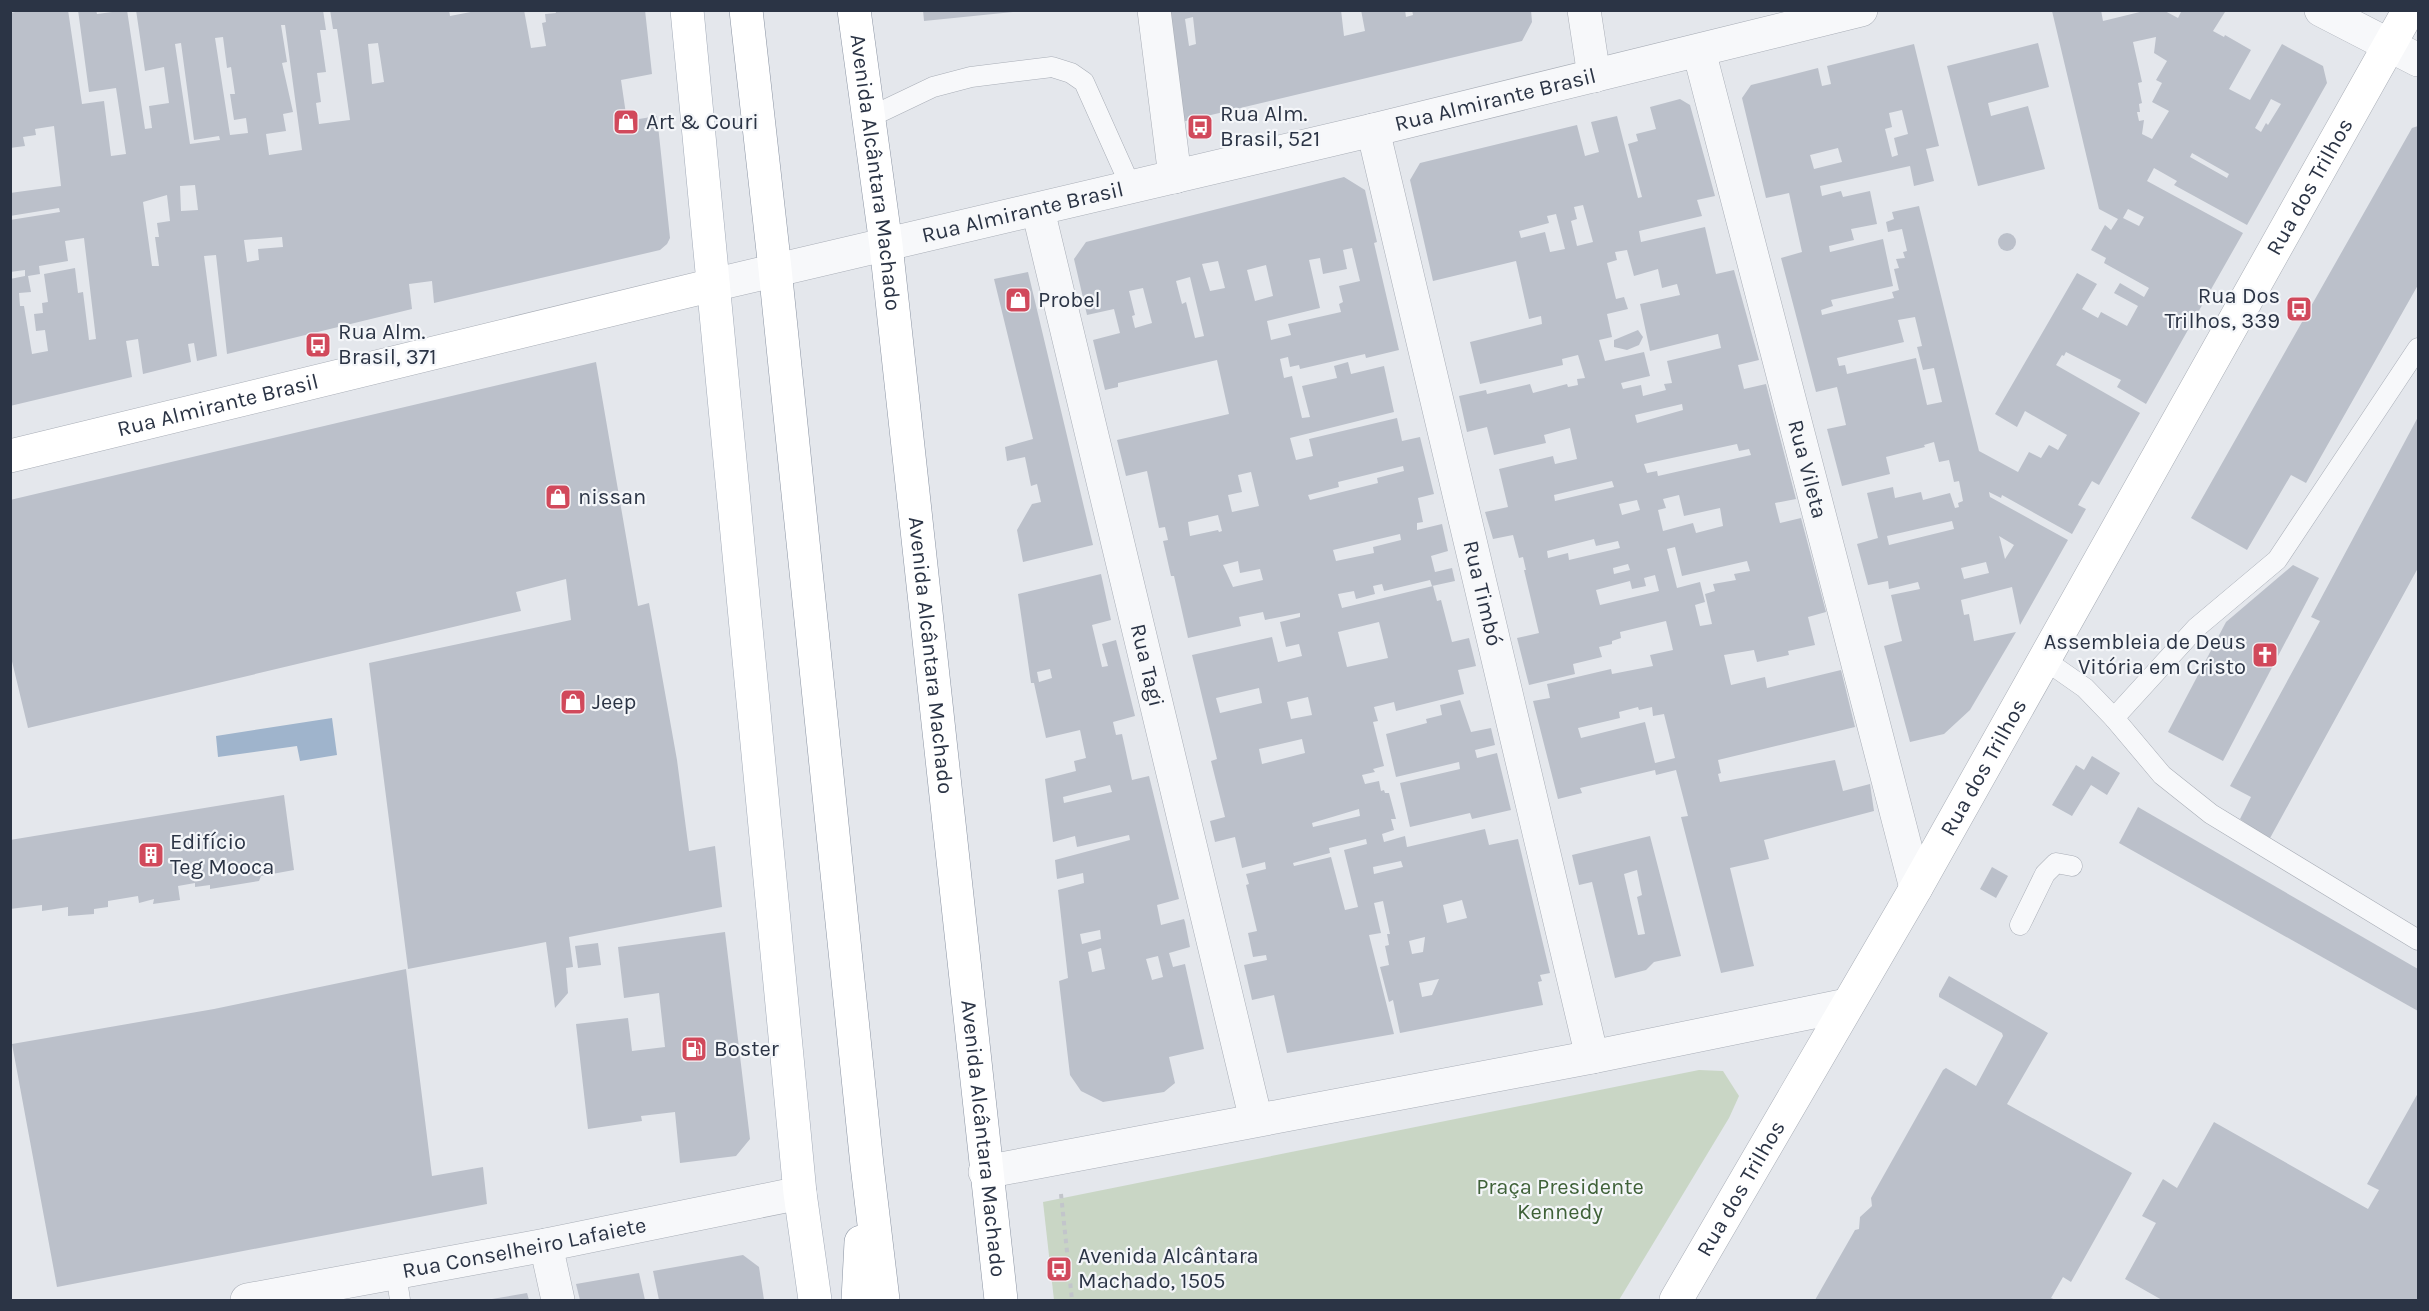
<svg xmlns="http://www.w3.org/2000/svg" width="2429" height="1311" viewBox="0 0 2429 1311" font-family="Karla,sans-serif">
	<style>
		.green { fill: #c9d6c5 }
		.water { fill: #9fb4cc }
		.building { fill: #bbc0ca; fill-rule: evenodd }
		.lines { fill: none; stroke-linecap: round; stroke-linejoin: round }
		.lane-casing { stroke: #a9aeb7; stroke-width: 21 }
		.street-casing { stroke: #a9aeb7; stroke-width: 34 }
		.secondary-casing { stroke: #a9aeb7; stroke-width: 34 }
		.primary-casing { stroke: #a3abb8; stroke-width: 34 }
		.highway-casing { stroke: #8b94a3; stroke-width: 34 }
		.path { stroke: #c2c5cb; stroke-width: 4; stroke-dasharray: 4.5 4.5; stroke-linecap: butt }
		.lane { stroke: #f7f8fa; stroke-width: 20 }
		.street { stroke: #f7f8fa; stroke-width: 33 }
		.secondary { stroke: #fff; stroke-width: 33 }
		.primary { stroke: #fff; stroke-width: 33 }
		.highway { stroke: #fff; stroke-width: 33 }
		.labels { text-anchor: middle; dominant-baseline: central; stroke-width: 4.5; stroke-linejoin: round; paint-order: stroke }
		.street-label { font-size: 22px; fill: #2b3445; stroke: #f4f6f9 }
		.poi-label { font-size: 22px; fill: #2b3445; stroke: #f4f6f9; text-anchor: start }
		.park-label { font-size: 22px; fill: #3f6138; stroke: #f4f6f9 }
	</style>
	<rect width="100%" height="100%" fill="#e4e7ec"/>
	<!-- green -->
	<polygon class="green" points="1699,1070 1723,1071 1739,1096 1729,1118 1619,1300 1054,1300 1043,1202"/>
	<!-- water -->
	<polygon class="water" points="332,718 337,755 300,761 297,746 218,757 216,736"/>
	<!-- building -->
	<g class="building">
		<path d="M26,10H68L82,104L104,101L111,156L126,154L116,88L89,92L78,10H96L97,14L127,10L145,129L152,128L149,106L169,103L164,67L145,71L136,10H323L326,30H320L326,72L317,73L321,102L316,103L319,124L350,120L337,29H333L330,10H449L450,16L481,10H524L531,48L546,46L542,23L546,22L545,14L556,13L555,10H645L652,74L621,80L627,121L657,116L670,238L667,244L660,250L434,303L432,281L409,284L412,309L227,354L216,255L204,256L217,356L197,361L194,343L188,344L191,362L143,374L138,339L126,341L132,377L10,406V279L25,276V270L10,272V220L60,212L59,208L10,216V193L61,186L54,126L35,129L36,135L23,137L25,146L10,148V13ZM281,25H285L302,150L269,155L266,134L286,131L283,114L293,112L282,63L287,62ZM223,37L227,68L231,67L235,94H230L234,120L246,118L248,133L230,135L215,38ZM181,43L194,140L219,136L220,140L190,144L175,44ZM378,43L384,82L372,84L368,44ZM195,185L198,210L181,211L180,186ZM167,195L170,221L157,223L159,237H155L159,266H152L143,202ZM282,237L283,247L258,249L259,260L247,262L244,240ZM84,238L96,339L89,340L83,292L78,293L75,268L44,274L48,302L42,303L43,313L34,314L36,331L45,330L48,351L32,354L24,306H20L19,293L31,292L28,276L40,274L39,266L68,261L65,241Z"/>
		<polygon points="923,10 1013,10 1013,12 924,21"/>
		<path d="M1169,10H1341L1344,36L1365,31L1361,10H1405L1406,17L1413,15L1412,10H1531L1532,22L1522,41L1173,124ZM1193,17L1196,44L1189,46L1185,19Z"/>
		<path d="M2101,10L2103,21L2148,10H2163L2178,18L2182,10H2222L2225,12L2213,31L2224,37L2225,35L2251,50L2229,89L2250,100L2282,44L2323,66L2327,83L2247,225L2174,185L2177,181L2154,168L2147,181L2243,233L2146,404L2117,387L2121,380L2066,352L2064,356L2062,355L2056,365L2140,413L2099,485L2092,481L2078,505L2086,509L2072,534L2002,495L2001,498L1989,492L1990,497L2068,540L2020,625L2012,587L1961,600L1964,615L1969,614L1974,641L2016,632L1970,710L1944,734L1910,742L1884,646L1902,641L1891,595L1920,589L1918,582L1889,589L1888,581L1868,585L1857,544L1878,538L1867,493L1893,487L1895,498L1921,492L1923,500L1950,493L1955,508L1959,507L1958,503L1963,501L1959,481L1954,482L1949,460L1939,462L1934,442L1924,445L1925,447L1886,457L1890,474L1842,486L1827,429L1846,425L1837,387L1816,392L1781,258L1802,252L1789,193L1766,198L1742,98L1751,85L1818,68L1822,86L1831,84L1827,66L1914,44L1939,146L1926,149L1934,181L1914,186L1910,166L1820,186L1822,196L1841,191L1843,197L1870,191L1877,224L1851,229L1854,240L1829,246L1830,252L1883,239L1893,286L1831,300L1833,306L1821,310L1822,315L1894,298L1892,292L1899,290L1894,269L1899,268L1896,259L1905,258L1903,252L1907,251L1902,229L1888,232L1886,222L1894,219L1892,212L1919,206L1979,451L2018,472L2029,452L2041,458L2049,445L2058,450L2067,435L2025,411L2017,427L1995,414L2077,273L2097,284L2082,309L2098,318L2101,312L2127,326L2138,306L2114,293L2120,283L2144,297L2149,288L2104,263L2106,258L2091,250L2105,225L2111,230L2118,219L2099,209L2052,11ZM2156,37L2154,53L2167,61L2156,80L2162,83L2152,102L2169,111L2152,139L2142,134L2144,120L2139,121L2137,112H2140L2139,104L2142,103L2138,83L2142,82L2133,42ZM2271,99L2281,104L2268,125L2266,123L2261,132L2255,128ZM1902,110L1908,134L1894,138L1898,155L1892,157L1885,129L1892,127L1889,113ZM1838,148L1842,162L1814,169L1810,155ZM2192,153L2229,174L2227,178L2190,157ZM2128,209L2144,217L2139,226L2123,218ZM1915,317L1922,346L1917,347L1923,370L1934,368L1942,402L1927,405L1916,358L1847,374L1845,365L1839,366L1837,358L1904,342L1898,320ZM1952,521L1954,529L1889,545L1887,536ZM1999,536L2014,545L2005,559L2000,539ZM1986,562L1989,573L1964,579L1961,568Z"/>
		<polygon points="2038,43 2049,87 1988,103 1991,116 2028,106 2045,169 1978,186 1947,66"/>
		<path d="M1680,99L1690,105L1715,196L1697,200L1702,216L1639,231L1641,242L1705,227L1716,274L1734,270L1759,360L1738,365L1744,389L1766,384L1796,499L1775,503L1780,523L1801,518L1826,612L1808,617L1815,645L1788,651L1789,655L1757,662L1754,650L1724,655L1731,685L1765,677L1767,688L1841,670L1855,727L1718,760L1721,773L1718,774L1720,782L1835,760L1843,791L1870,784L1874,811L1764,840L1769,859L1730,868L1754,966L1721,973L1681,817L1688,816L1676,770L1656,775L1655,770L1580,788L1582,793L1558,799L1533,701L1550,698L1547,684L1611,669L1612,674L1653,666L1650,655L1673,650L1666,621L1620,632L1621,638L1612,641V644L1599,647L1602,657L1573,664L1575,674L1529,685L1517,638L1539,633L1524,570H1526L1523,557L1519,558L1513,535L1493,539L1485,512L1508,507L1499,469L1553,456L1555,464L1577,459L1570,428L1544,435L1546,443L1494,455L1487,427L1467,432L1459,396L1486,390L1487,394L1530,384L1533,393L1567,384L1568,387L1578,385L1577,379L1585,378L1578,355L1562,359L1563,365L1480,384L1470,342L1542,324L1541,316L1529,319L1516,261L1433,281L1410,180L1420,163L1577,125L1585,156L1599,152L1591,122L1617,116L1638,198L1642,197L1628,144L1638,141L1636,134L1656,129L1650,107ZM1583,205L1593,242L1577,246L1571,221L1577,219L1574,207ZM1556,214L1565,249L1550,252L1545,232L1521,238L1519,231L1549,223L1547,216ZM1627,250L1634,276L1658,269L1662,288L1677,284L1680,295L1640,304L1650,351L1718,334L1721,348L1667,361L1672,383L1664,384L1666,390L1643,396L1641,385L1623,389L1621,383L1650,376L1644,352L1605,361L1599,340L1612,337L1607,314L1628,309L1624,297L1616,299L1607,263L1617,260L1615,252ZM1682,404L1683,410L1637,423L1635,415ZM1737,444L1739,451L1749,449L1751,455L1658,476L1657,471L1647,473L1644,464ZM1612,481L1614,487L1555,501L1554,495ZM1679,495L1684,516L1720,508L1723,526L1696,533L1693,523L1663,531L1658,510L1666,508L1663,499ZM1637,500L1640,510L1622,515L1619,504ZM1594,539L1596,546L1618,541L1620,548L1569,560L1568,553L1548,558L1547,551ZM1675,547L1682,576L1747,561L1750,571L1734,574L1736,580L1713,584L1715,591L1705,594L1712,624L1700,626L1695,605L1705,602L1700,582L1677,588L1667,549ZM1628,564L1630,570L1614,574L1613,568ZM1655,575L1659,591L1600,605L1596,590L1630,581L1632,589L1646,586L1644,578ZM1638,707L1639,710L1652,707L1653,716L1664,714L1675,758L1655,763L1645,722L1581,738L1578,728L1620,718L1619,712Z"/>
		<polygon points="2418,126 2418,285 2306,483 2291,475 2247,550 2191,518 2412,128"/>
		<path d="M1344,177L1365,190L1377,242L1374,243L1399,350L1366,358L1365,354L1300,369L1299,365L1290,367L1288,357L1280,359L1284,378L1292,376L1302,418L1310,417L1302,386L1337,378L1334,366L1348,362L1351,374L1384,366L1394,412L1290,438L1296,460L1313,456L1309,439L1397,418L1402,441L1420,437L1434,494L1418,498L1423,522L1417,523V530L1442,524L1448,551L1431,556L1435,572L1452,568L1455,581L1432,586L1430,580L1384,591L1382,584L1373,586L1375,594L1356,599L1354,591L1338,594L1342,608L1433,586L1437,601L1441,600L1452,642L1469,638L1476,666L1458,670L1464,694L1396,711L1394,702L1374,707L1378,721L1373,722L1384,766L1373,769L1375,772L1362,775L1365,784L1379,781L1381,791L1384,790L1385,793H1389L1396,819H1391L1394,830L1382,834L1384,842L1405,836L1407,847L1485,829L1489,845L1518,839L1550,973L1540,975L1542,981L1538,982L1543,1005L1400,1033L1393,1000L1389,1002L1380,967L1389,965L1385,946L1389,945L1387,934H1390L1383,901L1374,903L1381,933L1369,935L1394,1034L1287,1053L1274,995L1252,1000L1244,965L1267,960L1266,955L1253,957L1248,933L1257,931L1246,885L1249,884L1246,874L1266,869L1265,862L1242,868L1235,837L1215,842L1210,821L1225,817L1211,761L1217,759L1192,655L1272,637L1278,662L1302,656L1299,644L1286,647L1280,622L1300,617V613L1265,620L1263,612L1239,617L1241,626L1188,638L1174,576H1171L1163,541L1168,540L1165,527L1159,528L1147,471L1126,476L1117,440L1229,414L1217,360L1118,383V387L1105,390L1093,340L1120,333L1114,309L1087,315L1074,259L1086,242ZM1352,248L1360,281L1339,286L1343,302L1339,304L1341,312L1288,324L1291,335L1271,340L1267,321L1320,308L1309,260L1320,258L1323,274L1347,269L1343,250ZM1218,261L1225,288L1210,291L1202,264ZM1266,265L1273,296L1255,301L1247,270ZM1190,277L1204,336L1195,338L1186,302L1182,304L1176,281ZM1143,288L1152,323L1135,328L1132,316L1135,315L1129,291ZM1403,466L1404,471L1377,478L1378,483L1310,500L1308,495L1339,487L1338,482ZM1251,472L1259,506L1232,512L1228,495L1242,492L1238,475ZM1218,515L1222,531L1219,532L1218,530L1190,536L1188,522ZM1400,534L1401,540L1373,547L1374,553L1336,561L1333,550ZM1238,561L1240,573L1260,569L1263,580L1233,587L1223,565ZM1379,622L1388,658L1347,667L1338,632ZM1259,688L1262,703L1220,713L1216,698ZM1308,697L1312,715L1291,719L1287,702ZM1302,739L1305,753L1262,764L1259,749ZM1359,809L1360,816L1313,827L1312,823ZM1366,839L1367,844L1344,850L1358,907L1345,910L1331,857L1294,866L1293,863L1330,853L1329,848ZM1401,861L1403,867L1374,874L1373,867ZM1462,900L1467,918L1447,923L1443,905ZM1425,937L1423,952L1412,954L1409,941ZM1439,979L1432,995L1422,997L1419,983Z"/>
		<circle cx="2007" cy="242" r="9"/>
		<polygon points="1028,272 1093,545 1023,562 1017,530 1032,504 1041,502 1037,484 1031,486 1025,457 1007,461 1005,447 1033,439 994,279"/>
		<polygon points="1638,330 1643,337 1639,345 1627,350 1614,347 1614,340"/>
		<polygon points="596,362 638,606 649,603 677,760 689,851 715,846 722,907 569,937 573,967 566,968 568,993 555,1008 546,942 408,969 369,663 571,620 566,579 516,592 521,611 28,728 10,653 10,500"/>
		<polygon points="2418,417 2418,568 2269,840 2240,819 2251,797 2230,786 2320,621 2311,617"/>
		<polygon points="2293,565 2319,578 2223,761 2168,732 2226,622"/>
		<path d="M1101,574L1111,620L1092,625L1102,667L1108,666L1102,644L1116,640L1135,716L1113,722L1116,735L1122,734L1132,780L1149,776L1179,899L1157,905L1161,925L1184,919L1185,922L1190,947L1169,953L1173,967L1185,964L1204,1049L1169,1057L1175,1083L1164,1092L1103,1102L1081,1091L1070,1075L1059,981L1068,978L1058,890L1084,883L1083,873L1057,879L1055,860L1130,840L1129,835L1077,847L1075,836L1053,842L1045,779L1076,771L1074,761L1086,758L1080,730L1046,738L1034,683H1031L1018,594ZM1050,669L1052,678L1039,682L1037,672ZM1110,785L1112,792L1064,803L1063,797ZM1100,930L1101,939L1082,944L1080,934ZM1101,948L1105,969L1092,972L1088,952ZM1158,956L1163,977L1152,980L1146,959Z"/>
		<polygon points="1460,700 1471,732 1491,728 1495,745 1475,750 1477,758 1497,753 1511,810 1472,819 1470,813 1410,827 1400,783 1460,769 1459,762 1396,777 1386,734 1427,723 1426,719 1442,715 1440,705"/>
		<polygon points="2092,756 2120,773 2107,795 2091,785 2072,816 2052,805 2076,765 2084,770"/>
		<polygon points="284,795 294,870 261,876 259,881 210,889 210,885 195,887 195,883 178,886 180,900 153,904 154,899 139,903 138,896 108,901 108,907 94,909 94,914 68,916 68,907 42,911 42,905 10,909 10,840"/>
		<polygon points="2138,807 2418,969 2418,1011 2119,843"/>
		<path d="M1650,836L1681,956L1654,962L1646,970L1615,978L1592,882L1579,885L1572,855ZM1637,870L1642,895L1637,897L1645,934L1638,935L1624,874Z"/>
		<polygon points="1992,867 2008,876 1996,898 1980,889"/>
		<polygon points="725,932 750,1139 736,1156 680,1163 675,1112 641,1116 642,1121 588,1129 576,1024 628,1018 632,1051 665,1047 659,993 624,998 618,947"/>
		<polygon points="598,943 601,965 578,968 575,946"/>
		<polygon points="406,969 432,1176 483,1167 487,1204 57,1287 12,1044 214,1009"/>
		<polygon points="1949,976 2048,1033 2007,1104 2132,1173 2071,1282 2063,1277 2051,1298 2056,1300 1815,1300 1855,1230 1859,1229 1860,1217 1872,1206 1871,1198 1943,1070 1946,1068 1976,1086 2003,1036 2002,1033 1939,997 1939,994"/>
		<polygon points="2418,1093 2418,1300 2162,1300 2125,1279 2156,1223 2142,1216 2163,1179 2177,1188 2214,1122 2368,1209 2379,1190 2367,1184"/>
		<polygon points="743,1255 759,1267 764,1300 659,1300 653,1271"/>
		<polygon points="639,1273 645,1300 580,1300 576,1284"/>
		<polygon points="527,1293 529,1300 493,1300 492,1299"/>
	</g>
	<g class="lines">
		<!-- lane casing -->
		<g class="lane-casing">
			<g id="lane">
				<polyline points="868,118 933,87 971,77 1052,67 1071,73 1084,82 1131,187"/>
				<polyline points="2045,660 2085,688 2114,718 2162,775 2211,814 2418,940"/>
				<polyline points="2114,718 2196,628 2277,560 2418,348"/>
				<polyline points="2020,925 2045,874 2056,863 2072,866"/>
				<polyline points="396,1273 400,1300"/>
			</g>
		</g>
		<!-- street casing -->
		<g class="street-casing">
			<g id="street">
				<polyline points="1154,10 1175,177"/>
				<polyline points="1584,10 1594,76"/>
				<polyline points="2321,10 2418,60"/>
				<path id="s1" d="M1699,51L1916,888"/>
				<path id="s2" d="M1373,130L1592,1057"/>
				<path id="s3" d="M1038,210L1256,1120"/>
				<path id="s4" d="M713,285L1373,130L1861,10"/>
				<polyline points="985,1172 1592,1057 1847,1005"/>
				<polyline points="546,1245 558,1300"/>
				<path id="s5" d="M247,1300L546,1245L800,1193"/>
			</g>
		</g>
		<!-- secondary casing -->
		<g class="secondary-casing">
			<g id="secondary">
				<path id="s6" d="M10,456L713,285"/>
				<path id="s7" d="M1676,1300L1916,888L2409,10"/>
			</g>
		</g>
		<!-- primary casing -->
		<g class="primary-casing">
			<polyline id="primary" points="687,10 800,1193 815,1300"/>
		</g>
		<!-- highway casing -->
		<g class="highway-casing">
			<g id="highway">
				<polyline points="746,10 775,269 867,1165 883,1300"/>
				<path id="s8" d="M854,10L886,245L1001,1300"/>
				<polyline points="858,1300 861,1242"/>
			</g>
		</g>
		<!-- path -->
		<polyline class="path" points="1061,1194 1072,1300"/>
		<!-- lane -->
		<use href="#lane" class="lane"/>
		<!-- street -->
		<use href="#street" class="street"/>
		<!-- secondary -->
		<use href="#secondary" class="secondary"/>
		<!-- primary -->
		<use href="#primary" class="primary"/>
		<!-- highway -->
		<use href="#highway" class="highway"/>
	</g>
	<!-- icons -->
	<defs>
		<g id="shop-square" transform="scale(1.35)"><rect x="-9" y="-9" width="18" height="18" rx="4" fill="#d1495b" stroke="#f4f6f9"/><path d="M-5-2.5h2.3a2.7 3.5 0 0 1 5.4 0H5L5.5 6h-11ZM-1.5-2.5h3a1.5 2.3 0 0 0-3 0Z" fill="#fff"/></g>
		<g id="bus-square" transform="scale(1.35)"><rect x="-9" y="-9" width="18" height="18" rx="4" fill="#d1495b" stroke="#f4f6f9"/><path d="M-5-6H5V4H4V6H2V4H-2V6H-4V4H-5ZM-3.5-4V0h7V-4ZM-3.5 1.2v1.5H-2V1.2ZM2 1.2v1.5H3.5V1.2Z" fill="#fff"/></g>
		<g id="church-square" transform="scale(1.35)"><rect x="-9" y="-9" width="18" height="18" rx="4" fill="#d1495b" stroke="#f4f6f9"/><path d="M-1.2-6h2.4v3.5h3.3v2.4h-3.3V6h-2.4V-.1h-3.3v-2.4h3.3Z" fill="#fff"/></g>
		<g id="building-square" transform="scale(1.35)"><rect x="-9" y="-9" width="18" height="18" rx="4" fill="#d1495b" stroke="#f4f6f9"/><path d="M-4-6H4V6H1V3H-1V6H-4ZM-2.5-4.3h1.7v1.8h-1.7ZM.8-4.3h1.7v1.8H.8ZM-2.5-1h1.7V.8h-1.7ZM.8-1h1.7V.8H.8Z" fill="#fff"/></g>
		<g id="fuel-square" transform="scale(1.35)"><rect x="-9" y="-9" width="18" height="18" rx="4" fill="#d1495b" stroke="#f4f6f9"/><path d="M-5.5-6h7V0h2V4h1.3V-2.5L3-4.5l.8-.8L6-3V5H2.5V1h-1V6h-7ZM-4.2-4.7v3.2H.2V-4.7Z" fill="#fff"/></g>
	</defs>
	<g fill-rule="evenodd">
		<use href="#shop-square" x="626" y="122"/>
		<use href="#bus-square" x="1200" y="127"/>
		<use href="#shop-square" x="1018" y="300"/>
		<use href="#bus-square" x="2299" y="309"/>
		<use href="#bus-square" x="318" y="345"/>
		<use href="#shop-square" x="558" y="497"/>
		<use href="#church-square" x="2265" y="655"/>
		<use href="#shop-square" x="573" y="702"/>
		<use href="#building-square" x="151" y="855"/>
		<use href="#fuel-square" x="694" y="1049"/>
		<use href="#bus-square" x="1059" y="1269"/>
	</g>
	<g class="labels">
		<!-- street labels -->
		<g class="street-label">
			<text stroke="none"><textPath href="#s4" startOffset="804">Rua Almirante Brasil</textPath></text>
			<text stroke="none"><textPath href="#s8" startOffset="164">Avenida Alcântara Machado</textPath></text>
			<text stroke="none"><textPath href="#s7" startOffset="1281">Rua dos Trilhos</textPath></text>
			<text stroke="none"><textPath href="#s4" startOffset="318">Rua Almirante Brasil</textPath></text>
			<text stroke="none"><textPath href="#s6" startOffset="214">Rua Almirante Brasil</textPath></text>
			<text stroke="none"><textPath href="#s1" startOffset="432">Rua Vileta</textPath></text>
			<text stroke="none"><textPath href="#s2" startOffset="476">Rua Timbó</textPath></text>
			<text stroke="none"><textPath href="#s8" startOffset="650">Avenida Alcântara Machado</textPath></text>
			<text stroke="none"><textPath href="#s3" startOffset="468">Rua Tagi</textPath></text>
			<text stroke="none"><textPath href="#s7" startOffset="615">Rua dos Trilhos</textPath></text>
			<text stroke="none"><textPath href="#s8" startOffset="1136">Avenida Alcântara Machado</textPath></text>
			<text stroke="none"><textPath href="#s7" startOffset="129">Rua dos Trilhos</textPath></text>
			<text stroke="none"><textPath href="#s5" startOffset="282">Rua Conselheiro Lafaiete</textPath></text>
		</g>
		<!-- poi labels -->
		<g class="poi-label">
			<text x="1220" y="114">Rua Alm.<tspan x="1220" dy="25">Brasil, 521</tspan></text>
			<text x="646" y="122">Art &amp; Couri</text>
			<text x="2280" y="296" text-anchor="end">Rua Dos<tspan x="2280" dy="25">Trilhos, 339</tspan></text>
			<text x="1038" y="300">Probel</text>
			<text x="338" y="332">Rua Alm.<tspan x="338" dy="25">Brasil, 371</tspan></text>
			<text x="578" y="497">nissan</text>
			<text x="2246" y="642" text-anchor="end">Assembleia de Deus<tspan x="2246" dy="25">Vitória em Cristo</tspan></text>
			<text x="592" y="702">Jeep</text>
			<text x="170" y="842">Edifício<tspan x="170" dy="25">Teg Mooca</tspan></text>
			<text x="714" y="1049">Boster</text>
			<text x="1078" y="1256">Avenida Alcântara<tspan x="1078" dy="25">Machado, 1505</tspan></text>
		</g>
		<!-- park labels -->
		<g class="park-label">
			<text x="1560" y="1187">Praça Presidente<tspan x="1560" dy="25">Kennedy</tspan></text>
		</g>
	</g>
	<!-- border -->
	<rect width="2429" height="1311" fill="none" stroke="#2b3445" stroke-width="24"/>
</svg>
